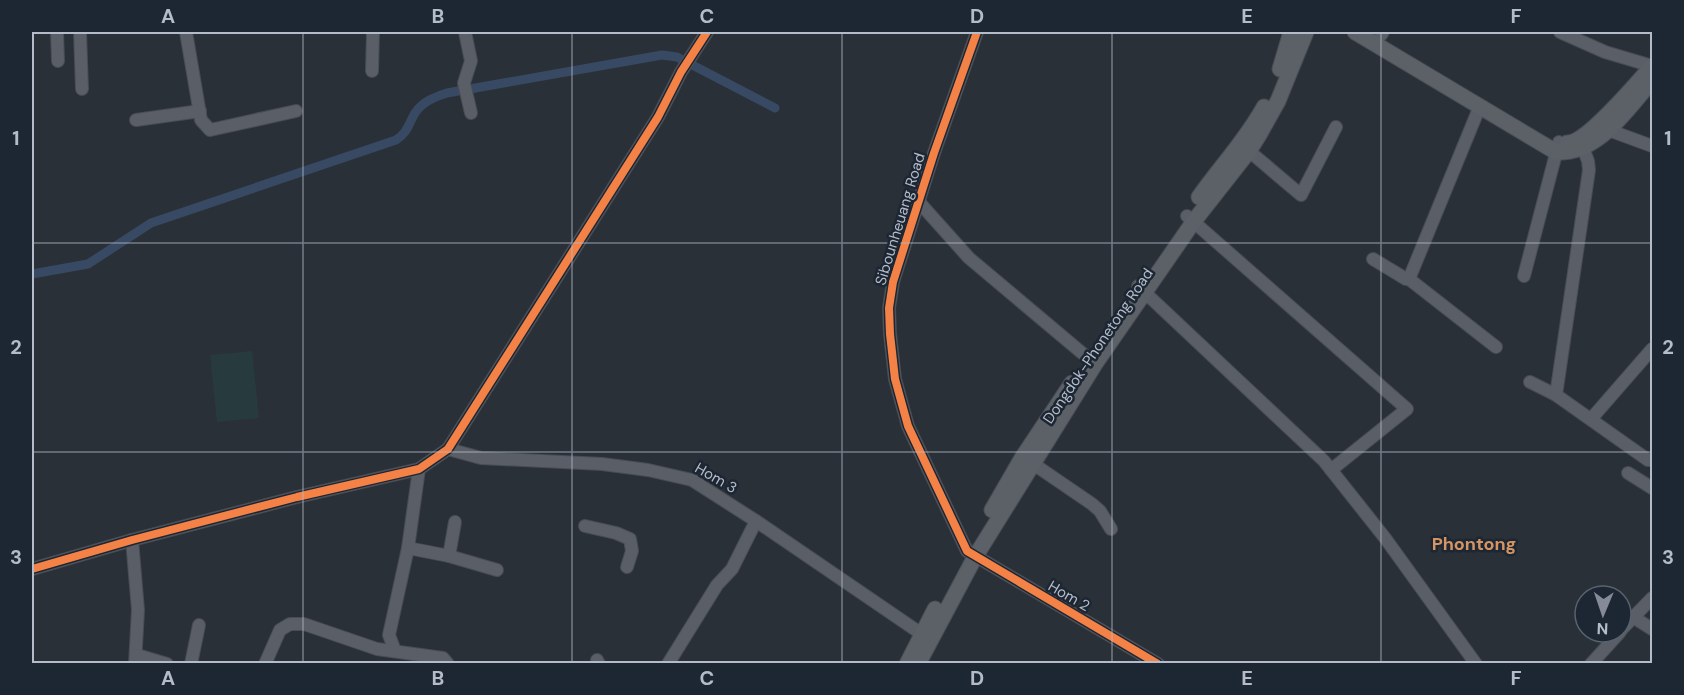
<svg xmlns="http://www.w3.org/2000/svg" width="1684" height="695" viewBox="0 0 1684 695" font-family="'DM Sans',sans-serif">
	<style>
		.green { fill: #273a3e }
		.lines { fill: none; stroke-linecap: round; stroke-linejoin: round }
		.canal { stroke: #384963; stroke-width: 9 }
		.minor-casing { stroke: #484c53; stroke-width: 14 }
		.major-casing { stroke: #484c55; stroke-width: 17 }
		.minor { stroke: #5a5e66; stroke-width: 12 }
		.major { stroke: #5c6168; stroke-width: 15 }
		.cycleway-casing { stroke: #1d2633; stroke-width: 11 }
		.cycleway { stroke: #f48246; stroke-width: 8 }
		.grid { fill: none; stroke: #b4bcc9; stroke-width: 1.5; stroke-opacity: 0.55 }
		.labels { text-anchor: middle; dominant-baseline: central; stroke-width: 5; stroke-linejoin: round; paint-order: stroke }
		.street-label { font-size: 15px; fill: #b4bcc9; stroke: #1d2633 }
		.quarter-label { font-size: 18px; font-weight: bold; fill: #d59563; stroke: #1d2633 }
		.neatline { fill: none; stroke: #b4bcc9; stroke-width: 2 }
		.grid-label { font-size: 20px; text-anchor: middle; font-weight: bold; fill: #b4bcc9 }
	</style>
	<rect width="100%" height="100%" fill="#2a3038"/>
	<!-- green -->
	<polygon class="green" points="252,351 259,418 217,422 210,355"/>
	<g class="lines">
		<!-- canal -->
		<path class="canal" d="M32,274L88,264L151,223L396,140C408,132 408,125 415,113C423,101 435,97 447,93L662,55L677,57L775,108"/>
		<!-- minor casing -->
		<g class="minor-casing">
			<g id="minor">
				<polyline points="57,32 58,61"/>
				<polyline points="80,32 82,89"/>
				<polyline points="186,32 201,120 210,130 296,111"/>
				<polyline points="465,32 471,61 464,83 471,113"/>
				<polyline points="977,32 934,153 893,282 889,308 890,334 895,379 908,426 967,551 1158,664"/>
				<polyline points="1560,32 1605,52 1652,66"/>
				<polyline points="1381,35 1383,32"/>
				<polyline points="372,71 373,32"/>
				<polyline points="136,120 200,111"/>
				<polyline points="1603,128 1652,146"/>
				<polyline points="1249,151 1301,195 1336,127"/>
				<polyline points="918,201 969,258 1088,358"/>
				<polyline points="1187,216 1407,409 1331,470"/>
				<polyline points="1373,259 1406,279 1409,279 1496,347"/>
				<polyline points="1524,276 1559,142"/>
				<polyline points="1409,279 1480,106"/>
				<polyline points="1138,286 1324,461 1385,538 1476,664"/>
				<polyline points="1530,382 1556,395 1648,460"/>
				<polyline points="1556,395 1589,170 1588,161 1583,148"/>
				<polyline points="1591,419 1652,349"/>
				<polyline points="448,449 481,458 602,464 648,470 692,480 756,521 929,639"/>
				<polyline points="1032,463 1092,504 1100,511 1111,529"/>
				<polyline points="1628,473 1652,488"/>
				<polyline points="585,526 616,533 630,539 632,551 627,567"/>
				<polyline points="132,540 138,610 135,664"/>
				<polyline points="408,548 449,556 497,570"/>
				<polyline points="449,556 455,522"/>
				<polyline points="32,569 132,540 297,497 419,469 448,449 658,117 681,72 707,32"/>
				<polyline points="1633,617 1652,629"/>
				<polyline points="1621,630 1652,598"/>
				<polyline points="395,651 389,635 408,548 419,469"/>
				<polyline points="137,655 167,664"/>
				<polyline points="597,660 599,664"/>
				<polyline points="191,664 199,625"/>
				<polyline points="265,664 280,630 290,624 304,624 377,649 443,658 448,664"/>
				<polyline points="668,664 717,585 732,569 756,521"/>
				<polyline points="1591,664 1620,632"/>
			</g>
		</g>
		<!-- major casing -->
		<g class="major-casing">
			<g id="major">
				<path d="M1355,32L1556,152C1598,155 1627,109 1652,81"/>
				<polyline points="1280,69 1291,32"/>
				<path d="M1567,143C1586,143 1638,82 1652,66"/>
				<path d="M1199,197C1220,167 1246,140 1264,107"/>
				<polyline points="992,510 1022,458 1072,383"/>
				<polyline points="907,664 935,609"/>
				<polyline points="918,664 975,557 1095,364 1194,221 1249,151 1259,135 1278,101 1306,32"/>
			</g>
		</g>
		<!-- minor -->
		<use href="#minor" class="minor"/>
		<!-- major -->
		<use href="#major" class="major"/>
		<!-- cycleway casing -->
		<g class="cycleway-casing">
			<g id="cycleway">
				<polyline points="977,32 934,153 893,282 889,308 890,334 895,379 908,426 967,551 1158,664"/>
				<polyline points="32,569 132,540 297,497 419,469 448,449 658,117 681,72 707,32"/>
			</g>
		</g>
		<!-- cycleway -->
		<use href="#cycleway" class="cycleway"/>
	</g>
	<!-- grid -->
	<path class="grid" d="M303,32V664M572,32V664M842,32V664M1112,32V664M1381,32V664M32,243H1652M32,452H1652"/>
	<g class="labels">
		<!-- street labels -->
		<g class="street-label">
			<text transform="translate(900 219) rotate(-73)">Sibounheuang Road</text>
			<text transform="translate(1098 346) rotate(-56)">Dongdok-Phonetong Road</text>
			<text transform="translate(716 478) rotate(30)">Hom 3</text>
			<text transform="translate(1069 596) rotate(30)">Hom 2</text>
		</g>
		<!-- quarter labels -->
		<g class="quarter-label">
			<text x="1474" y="544">Phontong</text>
		</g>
	</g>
	<!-- border -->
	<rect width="1684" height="695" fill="none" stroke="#1d2633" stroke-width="66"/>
	<!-- north arrow -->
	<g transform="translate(1603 614) rotate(182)"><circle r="28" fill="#1d2633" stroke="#59626f" stroke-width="1.5"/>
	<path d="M0-4.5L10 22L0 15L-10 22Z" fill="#848b96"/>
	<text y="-9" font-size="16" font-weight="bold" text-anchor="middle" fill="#b4bcc9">N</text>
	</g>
	<rect x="33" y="33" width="1618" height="629" class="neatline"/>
	<g class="grid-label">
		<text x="168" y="23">A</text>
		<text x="438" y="23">B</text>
		<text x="707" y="23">C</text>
		<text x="977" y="23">D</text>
		<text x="1247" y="23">E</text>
		<text x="1516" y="23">F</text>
		<text x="16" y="145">1</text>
		<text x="1668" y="145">1</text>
		<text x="16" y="354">2</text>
		<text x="1668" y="354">2</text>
		<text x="16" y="564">3</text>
		<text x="1668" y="564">3</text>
		<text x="168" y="685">A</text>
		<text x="438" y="685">B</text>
		<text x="707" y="685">C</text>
		<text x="977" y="685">D</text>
		<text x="1247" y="685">E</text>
		<text x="1516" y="685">F</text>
	</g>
</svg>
